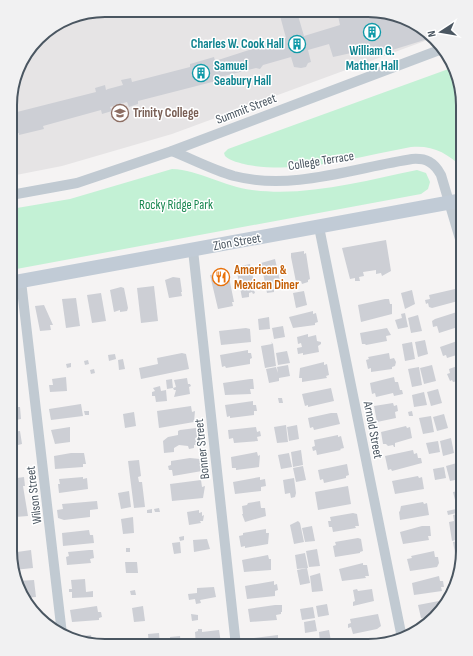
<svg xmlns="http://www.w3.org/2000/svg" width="473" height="656" viewBox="0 0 473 656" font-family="'Sofia Sans Condensed',sans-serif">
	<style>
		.education { fill: #e6e4e5 }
		.green { fill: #c3f1d5 }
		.building { fill: #cdcfd5 }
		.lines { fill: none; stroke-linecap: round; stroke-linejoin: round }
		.street { stroke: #c1cad2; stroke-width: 10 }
		.secondary { stroke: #c1cbd6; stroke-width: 14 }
		.labels { text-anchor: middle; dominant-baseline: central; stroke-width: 3; stroke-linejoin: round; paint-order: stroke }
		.culture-label { font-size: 13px; font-weight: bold; fill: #0d838f; stroke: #fff; text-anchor: end }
		.street-label { font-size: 13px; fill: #4a5661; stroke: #fff }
		.education-label { font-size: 13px; font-weight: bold; fill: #785e54; stroke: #fff; text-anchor: start }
		.park-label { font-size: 13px; fill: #17864f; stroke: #fff }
		.food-label { font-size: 13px; font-weight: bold; fill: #c56008; stroke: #fff; text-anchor: start }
		.rim { fill: none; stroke: #4a5661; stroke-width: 2 }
	</style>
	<rect width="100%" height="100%" fill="#f5f3f3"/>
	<!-- education -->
	<polygon class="education" points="381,11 426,29 433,38 172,134 62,166 11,176 11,92 23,58 42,33 74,15"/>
	<!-- green -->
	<g class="green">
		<path d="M454,67L463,105V168C447,153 433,145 411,147C357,157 302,174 248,165C240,163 230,161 225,156L224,153L228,149Z"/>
		<path d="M172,169C199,170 225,187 252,190C307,197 363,181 417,170L426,173L430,182L428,189L421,194L11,270V209L70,199Z"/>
	</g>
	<!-- building -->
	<g class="building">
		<polygon points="337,11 381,11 426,29 431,38 376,55 374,48 333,57 329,44 308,50 311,62 308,63 306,67 301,68 294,67 291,57 263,65 260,69 256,68 220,77 220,80 138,101 138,104 129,107 127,102 110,107 112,111 102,114 101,110 43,126 44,129 19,135 19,133 11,135 11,116 14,116 13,113 96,92 95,88 105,85 106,90 108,89 123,85 121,80 131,78 132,82 190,67 190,64 214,57 215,61 286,38 279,12 297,12 304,36 340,25"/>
		<polygon points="386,240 391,271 382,276 381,273 376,274 376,270 363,272 364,276 359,277 360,281 355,281 355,278 350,279 342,248"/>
		<polygon points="304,251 304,254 306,253 310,279 308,280 308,282 302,284 301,281 296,282 291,257 291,253"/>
		<polygon points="275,259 281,285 279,286 280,289 278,289 277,287 274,289 274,292 267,293 261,263"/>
		<polygon points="250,264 256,290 254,290 255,293 253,294 252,292 249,293 249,297 242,298 236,267"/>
		<polygon points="228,272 234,302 232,302 233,306 218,309 210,275"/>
		<polygon points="173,277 180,278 182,292 181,292 182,296 169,298 165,280"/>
		<polygon points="154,286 158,321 141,323 137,288"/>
		<polygon points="121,287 124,288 128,308 127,311 120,312 120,310 114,312 110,290"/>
		<polygon points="455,289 458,301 432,308 429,307 428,303 426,304 425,300 430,299 429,295"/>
		<polygon points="412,290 415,304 405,309 401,293"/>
		<polygon points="304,291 307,305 296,308 293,293"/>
		<polygon points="101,293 106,321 92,323 87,295"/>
		<polygon points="76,298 80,326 66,328 62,299"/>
		<polygon points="385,299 389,299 390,304 392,304 392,314 361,322 358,305"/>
		<polygon points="44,305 53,325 50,325 51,330 40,331 35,306"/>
		<polygon points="313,311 313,314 316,313 318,322 315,323 315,325 293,328 289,317"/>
		<polygon points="457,312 462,312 463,316 463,324 461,326 439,333 437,326 433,327 432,321 435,319"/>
		<polygon points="405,313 408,327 398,329 395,320 402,318 401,314"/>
		<polygon points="418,315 422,331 411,333 408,318"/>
		<polygon points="269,317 270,329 259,330 258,319"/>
		<polygon points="283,326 285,337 274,339 272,328"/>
		<polygon points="246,328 250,329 251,342 221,345 219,331"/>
		<polygon points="387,328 391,335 386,336 387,341 366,345 365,344 362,344 360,333"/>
		<polygon points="308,334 308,337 316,335 317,341 321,342 321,344 318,346 319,352 303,355 303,353 298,354 297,348 302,347 301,343 298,344 297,337"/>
		<polygon points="463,339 463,353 447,358 446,355 443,356 440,347"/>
		<polygon points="425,340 428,354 418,357 415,342"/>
		<polygon points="271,342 273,344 276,366 265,368 261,346 272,344"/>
		<polygon points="412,342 415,359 405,361 402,344"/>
		<polygon points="248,350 248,353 251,353 252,358 250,359 250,364 226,368 225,366 222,367 220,355"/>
		<polygon points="287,351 290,363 278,365 276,353"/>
		<polygon points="182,353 186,354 189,369 141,379 139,368 158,364 157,358"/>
		<polygon points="389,353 390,359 394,358 396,362 395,366 392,367 392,369 371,372 371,368 368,369 366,360 369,359 368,357"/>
		<polygon points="115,354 116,359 109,361 108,355"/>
		<polygon points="123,359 125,369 119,370 118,360"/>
		<polygon points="88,360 89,364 85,365 84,361"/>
		<polygon points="13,361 13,375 10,376 10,362"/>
		<polygon points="324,362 324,365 327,364 329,375 326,376 327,378 302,382 302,378 299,378 300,368"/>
		<polygon points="71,363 71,367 67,368 66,364"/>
		<polygon points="463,364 463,380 453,382 452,380 450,381 447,374 450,373 449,369"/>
		<polygon points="288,365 290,376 279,378 279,381 269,383 266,369 276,367 278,373 277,367"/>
		<polygon points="432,365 436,381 424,384 420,368"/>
		<polygon points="419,367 422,385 412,387 408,369"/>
		<polygon points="94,369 95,373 91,374 90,370"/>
		<polygon points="66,377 67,391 50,392 49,385 53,385 52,379"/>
		<polygon points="394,377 395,382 398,382 400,390 402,390 403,394 394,396 393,393 376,397 375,393 372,394 370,383"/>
		<polygon points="187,378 188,384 190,384 191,386 189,387 190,394 174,397 176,390 174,390 173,388 167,389 166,380 172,379 173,388 176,387 174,380"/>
		<polygon points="250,379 253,379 254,389 250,389 251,394 225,395 223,383"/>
		<polygon points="14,385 16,400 10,401 10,386"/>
		<polygon points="160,386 161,391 166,390 167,401 156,402 155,396 152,396 152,392 155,391 153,388"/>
		<polygon points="331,388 334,401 308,407 308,405 305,406 302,394"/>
		<polygon points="438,389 442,403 431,406 427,392"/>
		<polygon points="463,390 463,404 462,404 461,402 457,402 455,393"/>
		<polygon points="424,392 427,405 414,407 412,395"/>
		<polygon points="278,398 282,398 283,403 279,403"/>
		<polygon points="253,401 253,405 256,405 257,411 254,411 254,415 230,418 230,416 227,417 225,405"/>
		<polygon points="393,403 394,406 397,405 398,411 395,412 396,418 377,422 374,406"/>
		<polygon points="81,404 83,416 51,420 49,409"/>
		<polygon points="191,406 192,412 195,411 194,422 159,428 157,411"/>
		<polygon points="10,407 20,407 21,419 10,421"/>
		<polygon points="84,411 89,411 89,415 85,415"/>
		<polygon points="412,411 413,416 409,416 408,412"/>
		<polygon points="134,412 136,426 125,428 123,414"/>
		<polygon points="331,413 337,413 340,424 314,430 313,427 310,428 308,418"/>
		<polygon points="444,414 448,428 437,431 433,417"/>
		<polygon points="431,416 434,432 423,434 419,418"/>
		<polygon points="286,425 288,442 277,443 274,427"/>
		<polygon points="297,425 299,439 289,441 287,427"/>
		<polygon points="406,426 407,428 410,427 412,438 395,443 395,447 394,447 393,445 388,446 386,444 383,444 381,432"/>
		<polygon points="70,427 70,442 55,444 51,430"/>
		<polygon points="256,427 257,432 260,431 261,436 257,437 258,441 234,443 233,438 229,439 228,430"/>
		<polygon points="196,428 199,445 194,445 194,448 189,449 188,446 179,445 174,448 174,452 164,453 163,441 168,437 178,435 178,431 180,430"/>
		<polygon points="20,431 22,444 10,447 10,432"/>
		<polygon points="338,435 338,437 341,436 344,448 340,449 341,450 317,455 316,450 313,451 312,447 315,446 314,440"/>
		<polygon points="451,438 454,453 443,456 440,441"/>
		<polygon points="438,441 440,452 429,454 426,443"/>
		<polygon points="301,450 303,465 293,467 291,452"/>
		<polygon points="413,450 414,454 417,453 418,458 421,458 422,463 392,471 391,469 388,470 385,456"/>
		<polygon points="257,452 258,456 260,455 259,467 236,470 236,468 232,468 231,457"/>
		<polygon points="71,453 84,453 86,464 83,464 83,467 55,469 54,456"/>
		<polygon points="289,453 292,467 281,469 278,455"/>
		<polygon points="190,458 200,459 202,471 173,476 172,470 169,470 168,466 171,465 171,461"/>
		<polygon points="139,460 141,476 138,477 139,482 142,482 145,507 134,508 128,461"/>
		<polygon points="457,463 460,479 450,481 446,466"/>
		<polygon points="347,464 349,475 346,476 346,478 324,483 323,479 320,480 318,470"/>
		<polygon points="303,466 306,480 296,482 293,468"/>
		<polygon points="444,467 446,478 435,480 433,469"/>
		<polygon points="418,476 419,478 422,477 424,489 395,494 392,481"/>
		<polygon points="24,477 25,486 23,486 28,516 15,517 15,524 10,524 10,479"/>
		<polygon points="83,477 83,479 87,478 88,489 59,493 58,484 60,484 59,479"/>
		<polygon points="260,477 260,480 265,479 266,486 261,487 261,491 235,494 233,482"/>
		<polygon points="294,478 296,493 295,497 291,498 290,493 285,494 283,480"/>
		<polygon points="201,480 202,487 205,486 203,498 172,501 170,484"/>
		<polygon points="348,486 351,504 318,510 315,492"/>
		<polygon points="463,490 463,507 457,508 453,492"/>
		<polygon points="129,491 131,507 121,509 118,493"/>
		<polygon points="97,501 98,509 90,510 90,517 64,520 58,518 57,510 63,509 62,504"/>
		<polygon points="260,501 261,508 265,508 266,516 245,522 242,514 243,514 242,506 247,505 248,503"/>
		<polygon points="423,502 424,504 427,503 429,515 400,520 399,512 400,511 401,506"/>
		<polygon points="159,508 160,512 155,512 154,509"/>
		<polygon points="152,509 152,513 147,513 147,510"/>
		<polygon points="456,509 457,513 448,515 447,511"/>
		<polygon points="199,510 199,513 202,512 202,516 204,515 203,521 200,521 201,523 189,525 187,512"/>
		<polygon points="353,513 357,514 359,526 355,526 356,528 333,532 332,527 329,527 328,521 331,521 330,517"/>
		<polygon points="457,514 463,538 452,541 449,522 454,521 453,515"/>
		<polygon points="463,515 463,528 462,528 459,516"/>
		<polygon points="133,517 134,533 123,534 121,519"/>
		<polygon points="298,521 300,523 304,542 294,544 290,525"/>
		<polygon points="312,526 315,541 305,542 302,528"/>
		<polygon points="422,526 430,526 431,536 428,536 429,540 403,544 400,532"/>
		<polygon points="266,529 266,533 269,533 268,544 245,548 245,546 241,547 239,536 243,535 243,533"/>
		<polygon points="89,530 90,535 93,535 94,543 63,546 62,533"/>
		<polygon points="184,536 184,540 180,541 179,537"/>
		<polygon points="358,538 361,539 363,551 360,552 360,553 335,557 333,546 336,545 335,542"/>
		<polygon points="207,539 210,549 194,552 193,540"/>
		<polygon points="463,540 463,558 456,559 453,542"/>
		<polygon points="180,542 181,553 174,554 172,543"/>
		<rect x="126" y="548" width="4" height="4"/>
		<polygon points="317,549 320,566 309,567 306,551"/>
		<polygon points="31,550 33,568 14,570 10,553"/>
		<polygon points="89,550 93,550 94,558 90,559 91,563 67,565 66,557 69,556 68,552"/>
		<polygon points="434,551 435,557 438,557 439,563 437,567 410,571 407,559 412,558 411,556"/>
		<polygon points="305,553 308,568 297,569 295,555"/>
		<polygon points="268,555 269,559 271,559 271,570 244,572 242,560"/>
		<polygon points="125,562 137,562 138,573 126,573"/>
		<polygon points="363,563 363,565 367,565 369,576 365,576 366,578 342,581 339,569"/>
		<polygon points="307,568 310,583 300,585 297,570"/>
		<polygon points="320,573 323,591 312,592 310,576"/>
		<polygon points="439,576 440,581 443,581 444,587 441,587 442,591 414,595 412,583"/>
		<polygon points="85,579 86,592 93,591 93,597 72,598 72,592 69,592 69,589 72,589 71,580"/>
		<polygon points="34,580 36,597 24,598 20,593 17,581"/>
		<polygon points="274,581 274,585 277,584 278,590 275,591 275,596 247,599 245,586"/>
		<polygon points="214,587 216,597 200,600 201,603 196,604 195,599 189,600 188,594 197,593 197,588"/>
		<polygon points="357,589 358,591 372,589 374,601 353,606 353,602 355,601 353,590"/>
		<polygon points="135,590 136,595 131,595 130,591"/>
		<polygon points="444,600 445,602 448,601 447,604 432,617 421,618 418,605"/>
		<polygon points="327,604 329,615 318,617 316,606"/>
		<polygon points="275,605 282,605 282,612 281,612 281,614 276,615 277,620 250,622 248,609"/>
		<polygon points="97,606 98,612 101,612 102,617 99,618 99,620 72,622 70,610"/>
		<polygon points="143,606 145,621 134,622 132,608"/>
		<polygon points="313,607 315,618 302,620 300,609"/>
		<polygon points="191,614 198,615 198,620 192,621"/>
		<polygon points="378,614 381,626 377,629 353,634 351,627 348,628 348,624 351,623 350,619"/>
		<polygon points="315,620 317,631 305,633 304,622"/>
		<polygon points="198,629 202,629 202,632 219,630 221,643 196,645 195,632 198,631"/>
		<polygon points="329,630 331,641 320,643 319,632"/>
		<polygon points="159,633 160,645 149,645 148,634"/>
		<polygon points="91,635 92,639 98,638 99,645 84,642 83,636"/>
		<polygon points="278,635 278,640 284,639 285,646 251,646 250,640 254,638"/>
		<polygon points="180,636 181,645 171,645 170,637"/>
		<polygon points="379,639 379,641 383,640 383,643 368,646 353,646 357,643"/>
	</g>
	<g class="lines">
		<!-- street -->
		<g class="street">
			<path d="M172,151C192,159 213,170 234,176C292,191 354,168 412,159C426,158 434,162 441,175L463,249"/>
			<polyline points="11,195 77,183 172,151 442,49"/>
			<polyline points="319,227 402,638"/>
			<polyline points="193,250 236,646"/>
			<polyline points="21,281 62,634"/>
		</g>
		<!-- secondary -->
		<polyline class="secondary" points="10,283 463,200"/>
	</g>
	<!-- icons -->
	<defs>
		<g id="building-ring" transform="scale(0.9)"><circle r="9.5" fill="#fff" stroke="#0f9aa8" stroke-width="1.5"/><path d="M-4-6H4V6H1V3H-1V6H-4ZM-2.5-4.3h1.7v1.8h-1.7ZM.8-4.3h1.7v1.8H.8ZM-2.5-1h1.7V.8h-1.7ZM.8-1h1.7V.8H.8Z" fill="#0f9aa8"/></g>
		<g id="university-ring" transform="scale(0.9)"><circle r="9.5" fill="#fff" stroke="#8d6e63" stroke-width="1.5"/><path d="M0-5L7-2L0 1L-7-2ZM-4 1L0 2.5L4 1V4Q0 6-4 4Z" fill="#8d6e63"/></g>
		<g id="restaurant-ring" transform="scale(0.9)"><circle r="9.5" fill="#fff" stroke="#e8710a" stroke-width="1.5"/><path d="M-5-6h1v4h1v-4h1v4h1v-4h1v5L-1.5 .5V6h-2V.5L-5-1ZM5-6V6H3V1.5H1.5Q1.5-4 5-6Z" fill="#e8710a"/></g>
	</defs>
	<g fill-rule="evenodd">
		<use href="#building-ring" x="372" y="32"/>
		<use href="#building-ring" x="297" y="44"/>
		<use href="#building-ring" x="201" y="73"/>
		<use href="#university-ring" x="120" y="113"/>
		<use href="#restaurant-ring" x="221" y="277"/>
	</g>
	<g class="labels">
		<!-- culture labels -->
		<g class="culture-label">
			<text x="284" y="44">Charles W. Cook Hall</text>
			<text x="372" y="51" text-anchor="middle">William G.<tspan x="372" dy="15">Mather Hall</tspan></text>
			<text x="214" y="66" text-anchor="start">Samuel<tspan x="214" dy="15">Seabury Hall</tspan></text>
		</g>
		<!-- street labels -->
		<g class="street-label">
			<text transform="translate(246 109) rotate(-21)">Summit Street</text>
			<text transform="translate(321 161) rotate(-9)">College Terrace</text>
			<text transform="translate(237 242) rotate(-10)">Zion Street</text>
			<text transform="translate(373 430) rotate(79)">Arnold Street</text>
			<text transform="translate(202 449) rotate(-96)">Bonner Street</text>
			<text transform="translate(34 495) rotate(-97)">Wilson Street</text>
		</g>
		<!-- education labels -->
		<g class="education-label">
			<text x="133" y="113">Trinity College</text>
		</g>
		<!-- park labels -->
		<g class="park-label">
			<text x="176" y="205">Rocky Ridge Park</text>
		</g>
		<!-- food labels -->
		<g class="food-label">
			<text x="234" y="270">American &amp;<tspan x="234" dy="15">Mexican Diner</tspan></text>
		</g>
	</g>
	<!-- crop -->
	<path d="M0 0H473V656H0ZM105 17H368A88 88 0 0 1 456 105V551A88 88 0 0 1 368 639H105A88 88 0 0 1 17 551V105A88 88 0 0 1 105 17Z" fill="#f1f1f2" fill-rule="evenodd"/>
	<path class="rim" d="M105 17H368A88 88 0 0 1 456 105V551A88 88 0 0 1 368 639H105A88 88 0 0 1 17 551V105A88 88 0 0 1 105 17Z"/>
	<!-- north arrow -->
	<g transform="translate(441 32) rotate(258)" stroke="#ffffff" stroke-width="3" paint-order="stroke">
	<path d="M0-3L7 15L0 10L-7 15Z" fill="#4a5661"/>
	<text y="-6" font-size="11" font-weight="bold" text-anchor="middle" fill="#4a5661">N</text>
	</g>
</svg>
